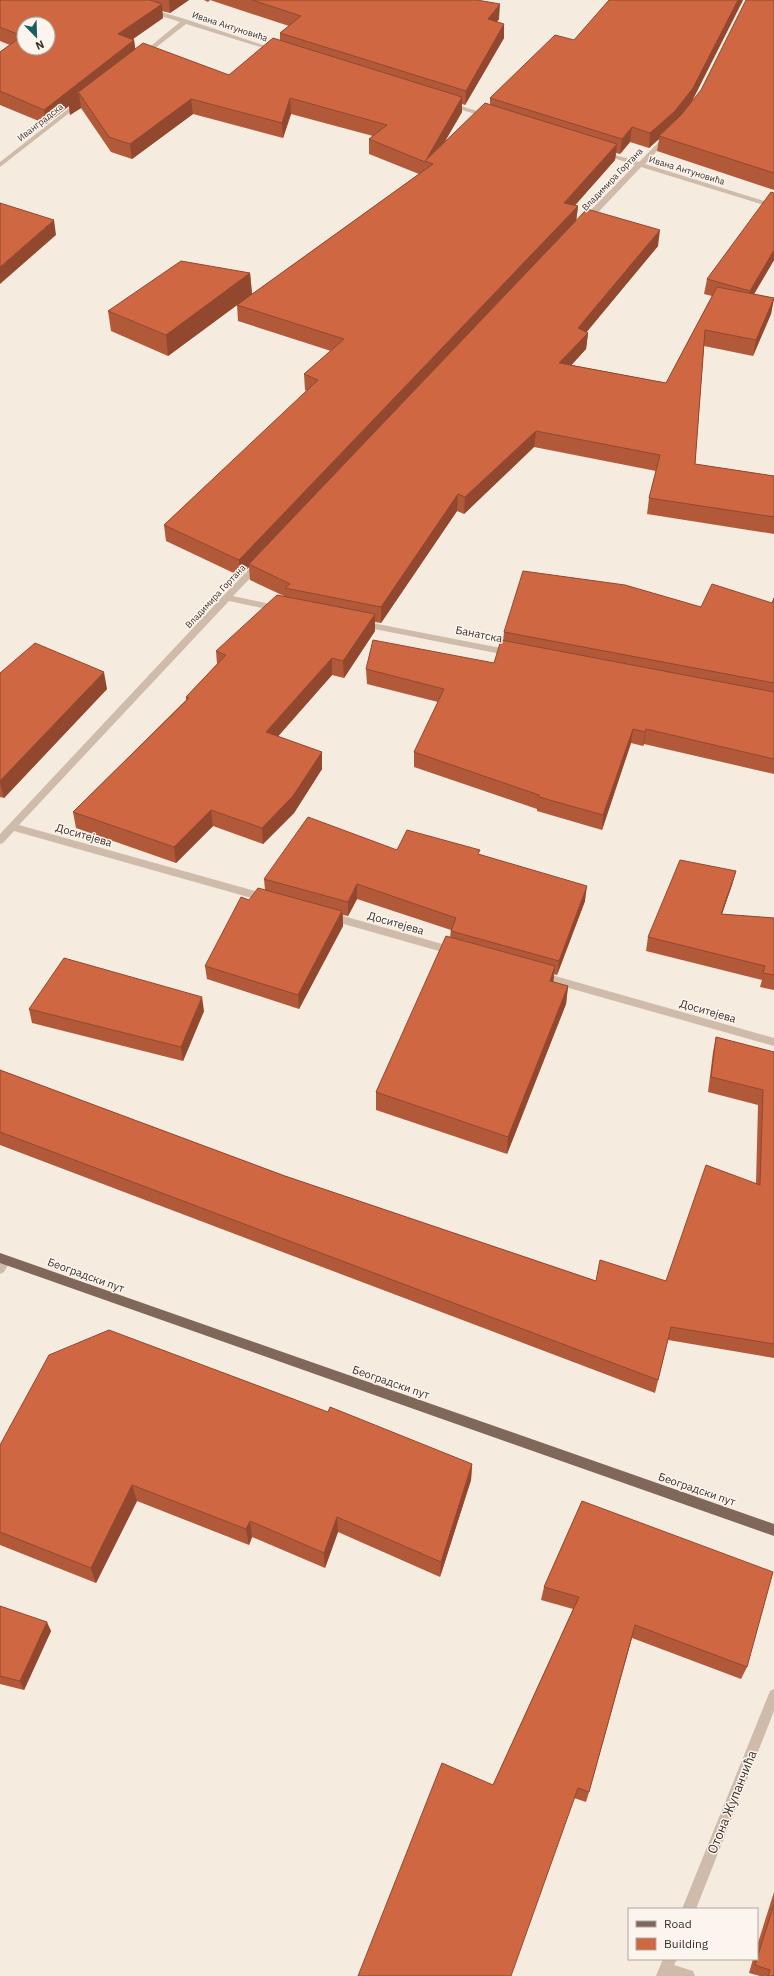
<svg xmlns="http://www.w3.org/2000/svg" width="774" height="1976" viewBox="0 0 774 1976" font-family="'IBM Plex Sans',sans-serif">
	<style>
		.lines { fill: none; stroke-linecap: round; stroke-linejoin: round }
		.minor { fill: #cfbba9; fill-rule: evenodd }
		.major { fill: #7f675a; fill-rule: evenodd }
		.wall { fill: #b2593a }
		.shaded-wall { fill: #91482f }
		.building { fill: #cf6743; stroke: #91482f; fill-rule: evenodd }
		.labels { text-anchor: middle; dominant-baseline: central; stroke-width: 3; stroke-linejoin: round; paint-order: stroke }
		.far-street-label { font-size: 9px; fill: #3c302a; stroke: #fcf5ed }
		.street-label { font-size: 11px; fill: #3c302a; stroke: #fcf5ed }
		.near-street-label { font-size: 13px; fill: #3c302a; stroke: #fcf5ed }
	</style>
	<rect width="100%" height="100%" fill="#f5ebdf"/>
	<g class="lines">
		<!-- minor -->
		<g class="minor">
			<polygon points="151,9 188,20 278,50 273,51 186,24 145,56 141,56 141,54 180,22 149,12 148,11"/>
			<polygon points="77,102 82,103 0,167 0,162"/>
			<polygon points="449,102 489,115 490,116 487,118 447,105 446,104"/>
			<polygon points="665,136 670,137 645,164 774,204 774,208 641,167 588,223 582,223 582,219 635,165 601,154 601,152 605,152 639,162"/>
			<polygon points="258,562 261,563 261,567 233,596 280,606 281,608 280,610 277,611 229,601 19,825 266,894 269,895 271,898 269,901 266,902 14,831 3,843 0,844 0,834 223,596 255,563"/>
			<polygon points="362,621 511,650 515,653 511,656 359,626 358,624"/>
			<polygon points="329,912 453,947 456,948 458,951 456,954 453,955 326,919 324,916"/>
			<polygon points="541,972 774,1038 774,1046 537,979 536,976 537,973"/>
			<polygon points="5,1255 9,1257 11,1260 4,1272 0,1274 0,1259"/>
			<polygon points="774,1689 774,1711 696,1909 682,1909 770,1691"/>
			<polygon points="663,1959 677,1959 674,1965 693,1971 695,1976 656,1976"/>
		</g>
		<!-- major -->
		<polygon class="major" points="0,1253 774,1524 774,1536 0,1263"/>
	</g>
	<!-- wall -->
	<g class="wall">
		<polygon points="0,0 189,0 170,13 162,11 163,18 133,39 134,40 135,49 229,75 280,40 280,33 289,26 210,0 208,2 204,0 477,0 499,19 497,22 504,38 465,105 462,104 462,112 444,142 490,105 490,98 574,40 743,0 691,103 774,0 774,190 657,151 659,139 649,148 630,142 620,154 616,153 615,160 575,205 578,206 576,221 658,246 586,332 588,333 586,349 571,365 666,383 712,296 704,294 707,279 774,193 774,260 754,294 774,298 771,314 753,356 704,346 695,464 774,476 774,534 647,514 649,498 656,471 534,447 464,514 457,511 381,623 375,622 375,631 344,678 332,675 278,736 322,769 294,813 263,844 213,826 176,863 76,828 73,812 186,700 186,697 217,664 216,651 284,596 250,580 249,567 240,576 166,541 164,525 307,391 305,390 304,374 331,351 238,321 237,305 419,174 369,154 369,139 373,136 291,114 283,138 193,114 132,159 111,152 81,108 70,115 69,106 46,124 0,105 0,52 10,45 0,41"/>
		<polygon points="250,273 252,294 168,356 111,331 108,311"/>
		<polygon points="774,598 774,774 644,744 643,746 631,743 602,830 537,811 537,809 414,767 414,752 438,702 367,684 366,669 494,663 503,641 504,632 701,607 772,603"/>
		<polygon points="0,673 107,689 4,798 0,797"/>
		<polygon points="397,850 479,854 585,901 557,975 554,974 553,982 568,986 566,1004 507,1154 376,1110 376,1092 450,937 451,930 357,899 348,916 343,915 343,926 299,1009 207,979 205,966 265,890 264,879"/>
		<polygon points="736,871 732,885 722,914 774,918 774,990 760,987 762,980 646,951 648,937"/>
		<polygon points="29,1009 204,1011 183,1061 32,1023"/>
		<polygon points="716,1037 774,1052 774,1358 668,1340 655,1393 0,1145 0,1070 285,1176 596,1281 666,1281 756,1183 758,1105 708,1092 713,1052"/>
		<polygon points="328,1412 472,1464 471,1480 440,1577 338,1532 325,1568 252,1537 249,1545 137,1501 96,1583 0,1545 0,1445"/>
		<polygon points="582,1501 747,1667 741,1679 632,1638 589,1792 586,1802 574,1798 493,1785 573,1609 541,1600 544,1587"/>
		<polygon points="0,1606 51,1631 24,1690 0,1684"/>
		<polygon points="774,1892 774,1976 760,1976 749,1973 753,1959 757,1959 757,1946"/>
	</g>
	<!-- shaded-wall -->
	<g class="shaded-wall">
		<polygon points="169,0 189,0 170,13"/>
		<polygon points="738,0 743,0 691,103 673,126 659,136 659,139 649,148 650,133"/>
		<polygon points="162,4 163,18 120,48 118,34"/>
		<polygon points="500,4 499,19 487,34 488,19"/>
		<polygon points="504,24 504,38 465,105 466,91"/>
		<polygon points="134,40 136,54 79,93 81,108 70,115 69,106 46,124 44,110"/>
		<polygon points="462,97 462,112 432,164 425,161"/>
		<polygon points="290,98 291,114 283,138 282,123"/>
		<polygon points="191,99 193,114 132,159 130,144"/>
		<polygon points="632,127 630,142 620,154 622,139"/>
		<polygon points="617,144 615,160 563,219 564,203"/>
		<polygon points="578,206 576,222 249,564 249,567 240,576 239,560"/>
		<polygon points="54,220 56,235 0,284 0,267"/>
		<polygon points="660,230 658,246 576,345 578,328"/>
		<polygon points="774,250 774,260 747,306 750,291"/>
		<polygon points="250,273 252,294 168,356 166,335"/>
		<polygon points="774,298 771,314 753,356 756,340"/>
		<polygon points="588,333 586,349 558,380 559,363"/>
		<polygon points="536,431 534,447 464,514 465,497"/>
		<polygon points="458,494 457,511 381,623 381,607"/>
		<polygon points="375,614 375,631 344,678 343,661"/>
		<polygon points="332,658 332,675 267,749 266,732"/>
		<polygon points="104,672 107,689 4,798 0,783 0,781"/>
		<polygon points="633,729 631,743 602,830 603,815"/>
		<polygon points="646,729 644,744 643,746 645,732"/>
		<polygon points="322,752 322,769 294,813 263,844 262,828"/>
		<polygon points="211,810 213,826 176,863 174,847"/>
		<polygon points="736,871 732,885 717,928 721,914"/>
		<polygon points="357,884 357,899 348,916 348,902"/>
		<polygon points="587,886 585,901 557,975 559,961"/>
		<polygon points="342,911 343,926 299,1009 298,995"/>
		<polygon points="555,966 553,985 550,981"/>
		<polygon points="568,986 566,1004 507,1154 508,1137"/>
		<polygon points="202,997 204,1011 183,1061 181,1047"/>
		<polygon points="472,1464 471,1480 440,1577 441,1562"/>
		<polygon points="132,1485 137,1501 96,1583 91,1568"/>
		<polygon points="337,1517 338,1532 325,1568 324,1553"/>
		<polygon points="250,1521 252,1537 249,1545 246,1529"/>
		<polygon points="47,1622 51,1631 24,1690 20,1681"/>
	</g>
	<!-- building -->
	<g class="building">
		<path d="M0,0H150L162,4L118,34L134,40L44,110L0,91V52L22,36L0,27ZM24,24H48V48H24Z"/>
		<polygon points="252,0 477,0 500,4 488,19 504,24 466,91 280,33 301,16"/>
		<polygon points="609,0 738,0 693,88 675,111 650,133 632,127 622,139 490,98 555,35 574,40"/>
		<polygon points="746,0 774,0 774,173 659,136 681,115 701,90"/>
		<polygon points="273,38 462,97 425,162 369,139 387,125 290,98 282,123 191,99 130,144 109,137 79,93 68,100 143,43 229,75"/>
		<polygon points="485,103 617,144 564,203 578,206 239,560 164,525 318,380 304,374 344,339 237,305 433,164 425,161"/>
		<polygon points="771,192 774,193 774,250 750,291 707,279"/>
		<polygon points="0,203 54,220 0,267"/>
		<polygon points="587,209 660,230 578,328 588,333 559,363 666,383 717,287 774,298 756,340 705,330 695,464 774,476 774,517 649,498 660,455 536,431 465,497 458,494 381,607 285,588 290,584 249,564"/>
		<polygon points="181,261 250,273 166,335 108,311"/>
		<polygon points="523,571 625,585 701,607 712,584 772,603 774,598 774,683 504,632"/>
		<polygon points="277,595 375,614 343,661 332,658 266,732 322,752 293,796 262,828 211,810 174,847 73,812 189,698 186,697 226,655 216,651"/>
		<polygon points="373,640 494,663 501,640 774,692 774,759 646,729 645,732 633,729 603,815 539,797 539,795 414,752 444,689 366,669"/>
		<polygon points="35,643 104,672 0,781 0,673"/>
		<polygon points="308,817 397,850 407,830 480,850 478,854 587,886 559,961 451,931 456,918 357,884 348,902 264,879"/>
		<polygon points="680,860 736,871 721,914 774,918 774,975 763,973 765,966 648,937"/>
		<polygon points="258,888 342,911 298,995 205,966 241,897 249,900"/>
		<polygon points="446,936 555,966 550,981 568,986 508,1137 376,1092"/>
		<polygon points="64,958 202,997 181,1047 29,1009"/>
		<polygon points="716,1037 774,1052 774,1344 671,1327 658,1380 0,1132 0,1070 285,1176 596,1281 600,1260 666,1281 706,1165 760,1185 763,1090 711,1077"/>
		<polygon points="109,1330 328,1412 330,1407 472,1464 441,1562 337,1517 324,1553 250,1521 246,1529 132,1485 91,1568 0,1532 0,1445 49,1355"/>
		<polygon points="582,1501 773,1572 747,1667 635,1625 589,1792 578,1788 511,1976 358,1976 442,1763 493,1785 579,1597 544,1587"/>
		<polygon points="0,1606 47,1622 20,1681 0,1676"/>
		<polygon points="774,1904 774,1976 768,1976 770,1970 755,1965"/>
	</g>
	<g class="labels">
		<!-- far-street labels -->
		<g class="far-street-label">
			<text transform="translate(230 26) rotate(18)">Ивана Антуновића</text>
			<text transform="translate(40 122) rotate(-38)">Иванградска</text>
			<text transform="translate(687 170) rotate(17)">Ивана Антуновића</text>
			<text transform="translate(612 179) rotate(-46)">Владимира Гортана</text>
			<text transform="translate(215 596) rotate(-47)">Владимира Гортана</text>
		</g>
		<!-- street labels -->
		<g class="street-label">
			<text transform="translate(479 634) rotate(11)">Банатска</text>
			<text transform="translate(84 835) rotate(16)">Доситејева</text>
			<text transform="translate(396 923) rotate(16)">Доситејева</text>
			<text transform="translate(708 1011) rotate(16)">Доситејева</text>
			<text transform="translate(86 1275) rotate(20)">Београдски пут</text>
			<text transform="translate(391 1382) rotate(19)">Београдски пут</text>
			<text transform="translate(697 1489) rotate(19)">Београдски пут</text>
		</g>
		<!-- near-street labels -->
		<g class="near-street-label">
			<text transform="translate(732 1802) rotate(-68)">Отона Жупанчића</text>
		</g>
	</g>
	<!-- legend -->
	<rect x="628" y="1908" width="130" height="52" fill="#fcf5ed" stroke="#afa69f"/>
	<rect x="636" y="1921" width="20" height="6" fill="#7f675a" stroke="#afa69f"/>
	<text x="664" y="1928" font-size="12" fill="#3c302a">Road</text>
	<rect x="636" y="1938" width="20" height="12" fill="#cf6743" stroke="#afa69f"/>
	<text x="664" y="1948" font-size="12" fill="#3c302a">Building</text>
	<!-- north arrow -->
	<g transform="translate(36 36) rotate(157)"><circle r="19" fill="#fcf5ed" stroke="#afa69f"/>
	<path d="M0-3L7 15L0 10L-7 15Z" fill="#1b5c61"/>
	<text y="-6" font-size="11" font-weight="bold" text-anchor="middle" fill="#3c302a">N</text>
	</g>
</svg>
